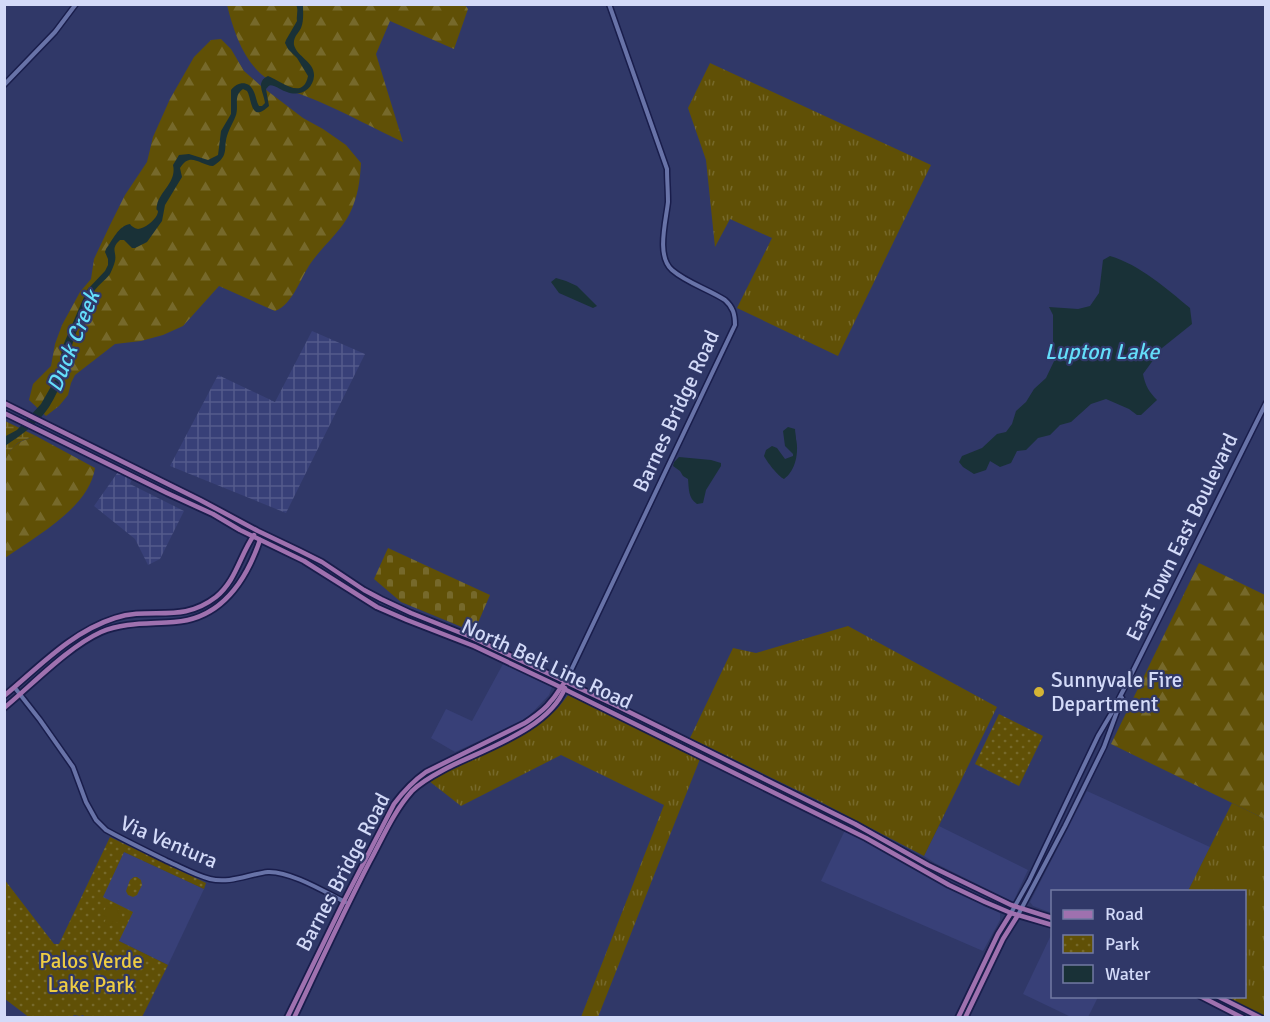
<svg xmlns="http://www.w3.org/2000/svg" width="1270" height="1022" viewBox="0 0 1270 1022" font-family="Signika,sans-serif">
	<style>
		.built { fill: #384078 }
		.industrial { fill: url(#industrial-grid) }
		.grass { fill: url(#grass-tufts) }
		.forest { fill: url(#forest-firs) }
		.wetland { fill: url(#wetland-marsh) }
		.cemetery { fill: url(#cemetery-stones) }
		.park { fill: url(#park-dots) }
		.pitch { fill: #605006 }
		.water { fill: #193137 }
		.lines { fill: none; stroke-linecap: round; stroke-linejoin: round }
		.minor-casing { stroke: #191d4b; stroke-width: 7 }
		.major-casing { stroke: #191d4b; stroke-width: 8 }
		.minor { stroke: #6873a8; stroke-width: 4 }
		.major { stroke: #9f71af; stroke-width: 4.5 }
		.poi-dot { fill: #d5b535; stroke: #303868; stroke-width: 2 }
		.labels { text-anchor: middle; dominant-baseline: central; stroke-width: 4.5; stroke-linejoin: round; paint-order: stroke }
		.street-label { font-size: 21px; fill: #d3daf8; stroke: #303868 }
		.poi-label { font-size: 21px; fill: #d3daf8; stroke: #303868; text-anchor: start }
		.park-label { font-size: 21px; fill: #eecc43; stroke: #303868 }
		.water-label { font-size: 22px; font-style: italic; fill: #64defa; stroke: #303868 }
	</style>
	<defs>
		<pattern id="industrial-grid" width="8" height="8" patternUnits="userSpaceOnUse" patternTransform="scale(1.5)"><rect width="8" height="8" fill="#384078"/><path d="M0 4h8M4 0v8" fill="none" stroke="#545b8c"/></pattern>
		<pattern id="grass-tufts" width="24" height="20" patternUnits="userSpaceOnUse" patternTransform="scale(1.5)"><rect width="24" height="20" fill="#605006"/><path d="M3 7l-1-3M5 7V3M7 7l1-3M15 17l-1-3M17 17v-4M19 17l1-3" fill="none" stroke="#76692b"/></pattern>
		<pattern id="forest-firs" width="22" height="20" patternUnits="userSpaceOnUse" patternTransform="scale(1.5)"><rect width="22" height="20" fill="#605006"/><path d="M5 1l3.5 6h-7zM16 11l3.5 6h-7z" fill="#76692b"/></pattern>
		<pattern id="wetland-marsh" width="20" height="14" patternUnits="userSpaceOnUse" patternTransform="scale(1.5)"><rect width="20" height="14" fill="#605006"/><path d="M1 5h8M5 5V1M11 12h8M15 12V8" fill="none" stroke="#76692b"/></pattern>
		<pattern id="cemetery-stones" width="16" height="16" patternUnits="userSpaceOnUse" patternTransform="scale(1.5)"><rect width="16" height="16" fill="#605006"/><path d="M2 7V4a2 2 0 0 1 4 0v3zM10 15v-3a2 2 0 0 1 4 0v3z" fill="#76692b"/></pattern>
		<pattern id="park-dots" width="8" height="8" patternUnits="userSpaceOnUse" patternTransform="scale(1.5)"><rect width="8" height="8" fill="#605006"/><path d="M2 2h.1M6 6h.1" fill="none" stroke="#76692b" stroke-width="1.8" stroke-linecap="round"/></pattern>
	</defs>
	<rect width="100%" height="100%" fill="#303868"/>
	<!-- built -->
	<g class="built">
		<polygon points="503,664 552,687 549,695 529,716 518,723 455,752 431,738 446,709 472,721"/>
		<polygon points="1087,791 1210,847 1188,891 1052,892 1052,913 1033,906 1030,902"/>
		<polygon points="939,826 1028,870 1013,902 935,863 924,856"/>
		<polygon points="845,830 1000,913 1000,920 983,951 821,881"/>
		<polygon points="124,852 204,889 168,965 119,941 102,897"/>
		<polygon points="1052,933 1052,996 1098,997 1088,1017 1071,1017 1023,994"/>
	</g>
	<!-- industrial -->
	<g class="industrial">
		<polygon points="312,331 365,354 286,513 170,466 218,375 275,402"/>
		<polygon points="118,472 132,479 130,484 184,511 160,559 148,565 135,539 94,506"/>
	</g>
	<!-- grass -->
	<g class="grass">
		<polygon points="710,63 931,165 838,356 737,308 772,238 730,219 715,247 706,160 688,108"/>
		<polygon points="848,626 997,707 924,856 815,799 690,738 733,648 756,653"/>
		<polygon points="569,694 700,759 598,1017 581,1017 664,805 561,755 461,806 429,781 540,722 557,709"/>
		<polygon points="1232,803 1265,819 1265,1016 1226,997 1244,996 1244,892 1188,891"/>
	</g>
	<!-- forest -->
	<g class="forest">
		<path d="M464,4L468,9L454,49L390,21L376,54L403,142C375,129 348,114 320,102C302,94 275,87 261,74C242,57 233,29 227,5Z"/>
		<path d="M221,39L231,49L244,71L261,86L303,118L323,129L346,145L361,163C360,181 358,196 350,213C341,231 325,244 313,260C301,275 294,304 275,311L219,286L183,326L163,335L141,341L115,344L75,375L71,383L68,395L59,406L46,416L29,400L33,384L51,366L55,344L62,325L80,292L91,279L94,259L110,225L125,195L147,162L153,137L170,99L194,57L211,40Z"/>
		<path d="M36,436L95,468C89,508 36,536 5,558V460C14,443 18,442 36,436Z"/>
		<polygon points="1199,563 1265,595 1265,819 1111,744"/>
	</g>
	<!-- wetland -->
	<path class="wetland" d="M5,421L36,436C17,442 14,443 5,461Z"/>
	<!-- cemetery -->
	<polygon class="cemetery" points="388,548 490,595 474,632 401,602 374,579"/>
	<!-- park -->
	<g class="park">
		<polygon points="999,714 1043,736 1019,786 975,764"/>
		<polygon points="110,837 206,883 204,889 124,852 103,897 133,912 119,941 168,965 142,1017 85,1017 83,1015 80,1016 74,1015 72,1017 30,1018 5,999 4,879 54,944 59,944"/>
		<polygon points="134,877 137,877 141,880 142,885 137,895 133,897 128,895 126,891 130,880"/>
	</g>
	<!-- pitch -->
	<polygon class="pitch" points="113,904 120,907 117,912 122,915 119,923 113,921 111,926 104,923 107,917 102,915 106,907 111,909"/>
	<!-- water -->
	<g class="water">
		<path d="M296,5H303C303,12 304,21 301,28C298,34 293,37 294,45C297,57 315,62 314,76C313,90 299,97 287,92C282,91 278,87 274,86C269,84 269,86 266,89L269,106C250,124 252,98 247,91C246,90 244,90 243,89C233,96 239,105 236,115C234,121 230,127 228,133C222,148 231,155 213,166C200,165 190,151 180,168L182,177L165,205L162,221L147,242L135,248H132L124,240H120C110,249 117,252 115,261C114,265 112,270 110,274C105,281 96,286 92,295C85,310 78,326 73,342C67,364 62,387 49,407C38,424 21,435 5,446L4,437L17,430L41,404L57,376L60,368L62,348L87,290L105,271L108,265V259L105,252L106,249C113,240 118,226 130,224C131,226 136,229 138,229C144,229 155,220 157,215C160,207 155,214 157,205C160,191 177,182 173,165L179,155L189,154L208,160L218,155L221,131L231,114V90C237,82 248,80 253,90C256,95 256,101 259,106H262L265,103C264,93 255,82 268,76C281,81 303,101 308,76L297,58L288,49L285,43L286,40L297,21C296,15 299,10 296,5Z"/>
		<path d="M1110,256C1140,265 1166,288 1190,308L1192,324L1162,348L1143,374C1145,385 1149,392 1157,400L1141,415H1137L1129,409L1106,399L1091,404L1071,422L1060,425L1050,435L1038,438L1026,450L1017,451L1011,463L1000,467L990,461L986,470L974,474L963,467L959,462L962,456L982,448L997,434L1006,432L1012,424L1016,411L1026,402L1034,389L1046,378L1056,357L1053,341V315L1049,307L1078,309L1090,306L1099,293L1103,260Z"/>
		<polygon points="556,278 566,281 577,286 597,306 593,308 559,293 551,282"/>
		<path d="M788,427L795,429C795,432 796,435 796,439C799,451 796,471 784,479C778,476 767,462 764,456L766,450L772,446L777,448L785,459L793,456V454L785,446L783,431Z"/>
		<path d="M679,457L711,460L721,463V466L706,490L703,503L697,504C688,498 689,489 688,479L683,476L680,471L673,466L674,462Z"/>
	</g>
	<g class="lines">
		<!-- minor casing -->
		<g class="minor-casing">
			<g id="minor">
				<polyline points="4,85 55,32 76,4"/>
				<path d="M566,681L735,325C735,314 733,307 725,300C708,289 687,283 672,270C656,256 666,221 668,202C668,191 667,180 667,169L609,4"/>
				<path d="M15,688L40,720L73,767L86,802L96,820L106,830C126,841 147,851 167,861C181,867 195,875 210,879C230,884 249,874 268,872C290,871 325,892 345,902"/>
				<polyline points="1011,913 1029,881 1098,736 1111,714 1126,685 1266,403"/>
				<polyline points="1018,915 1065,826 1104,747 1122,698"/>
			</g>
		</g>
		<!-- major casing -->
		<g class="major-casing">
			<g id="major">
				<polyline points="4,403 200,500 258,531 300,551 322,562 364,590 381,599 411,613 471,637 619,707 855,824 928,865 1011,905 1052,918"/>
				<polyline points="4,413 167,493 213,514 240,530 304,561 377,607 407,620 474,646 554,684 866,838 949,885 985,902 1011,913 1052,925"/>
				<path d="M4,696C39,667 71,632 115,618C152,606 181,624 216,597C236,581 240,555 254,535"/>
				<path d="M4,708C33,684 68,647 101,632C124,622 149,624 174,622C221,619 246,581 260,540"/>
				<polyline points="1200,996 1243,1018"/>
				<polyline points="1217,996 1261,1018"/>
				<path d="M287,1018L344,901L394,804C403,792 413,781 426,772L525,723C535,716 544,711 551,701C557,695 560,687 566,681"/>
				<path d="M294,1018C319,965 343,913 370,861C383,837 394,811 412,791C422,781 434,775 447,768C484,749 549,729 565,688"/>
				<polyline points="958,1018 998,934 1011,913"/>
				<polyline points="965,1018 1003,939 1018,915"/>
			</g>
		</g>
		<!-- minor -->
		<use href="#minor" class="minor"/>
		<!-- major -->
		<use href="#major" class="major"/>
	</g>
	<!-- markers -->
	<circle class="poi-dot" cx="1039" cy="692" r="6"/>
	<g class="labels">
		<!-- street labels -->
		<g class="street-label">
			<text transform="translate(676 411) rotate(-65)">Barnes Bridge Road</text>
			<text transform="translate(1182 537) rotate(-64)">East Town East Boulevard</text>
			<text transform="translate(547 664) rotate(25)">North Belt Line Road</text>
			<text transform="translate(169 842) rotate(23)">Via Ventura</text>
			<text transform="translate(343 872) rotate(-62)">Barnes Bridge Road</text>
		</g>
		<!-- poi labels -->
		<g class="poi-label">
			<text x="1051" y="680">Sunnyvale Fire<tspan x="1051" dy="24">Department</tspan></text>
		</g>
		<!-- park labels -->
		<g class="park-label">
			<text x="91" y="961">Palos Verde<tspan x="91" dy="24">Lake Park</tspan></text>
		</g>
		<!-- water labels -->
		<g class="water-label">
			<text transform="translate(73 341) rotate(-68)">Duck Creek</text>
			<text x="1102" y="351">Lupton Lake</text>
		</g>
	</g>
	<!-- border -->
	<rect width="1270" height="1022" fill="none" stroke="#d3daf8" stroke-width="12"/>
	<!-- legend -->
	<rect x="1051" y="890" width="195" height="108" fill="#303868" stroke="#7179a2" stroke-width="1.5"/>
	<rect x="1063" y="910" width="30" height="9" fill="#9f71af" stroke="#7179a2" stroke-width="1.5"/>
	<text x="1105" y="920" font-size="18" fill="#d3daf8">Road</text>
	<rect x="1063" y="935" width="30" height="18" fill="url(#park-dots)" stroke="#7179a2" stroke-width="1.5"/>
	<text x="1105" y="950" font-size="18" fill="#d3daf8">Park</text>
	<rect x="1063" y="965" width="30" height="18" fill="#193137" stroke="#7179a2" stroke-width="1.5"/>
	<text x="1105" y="980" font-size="18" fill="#d3daf8">Water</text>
</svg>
